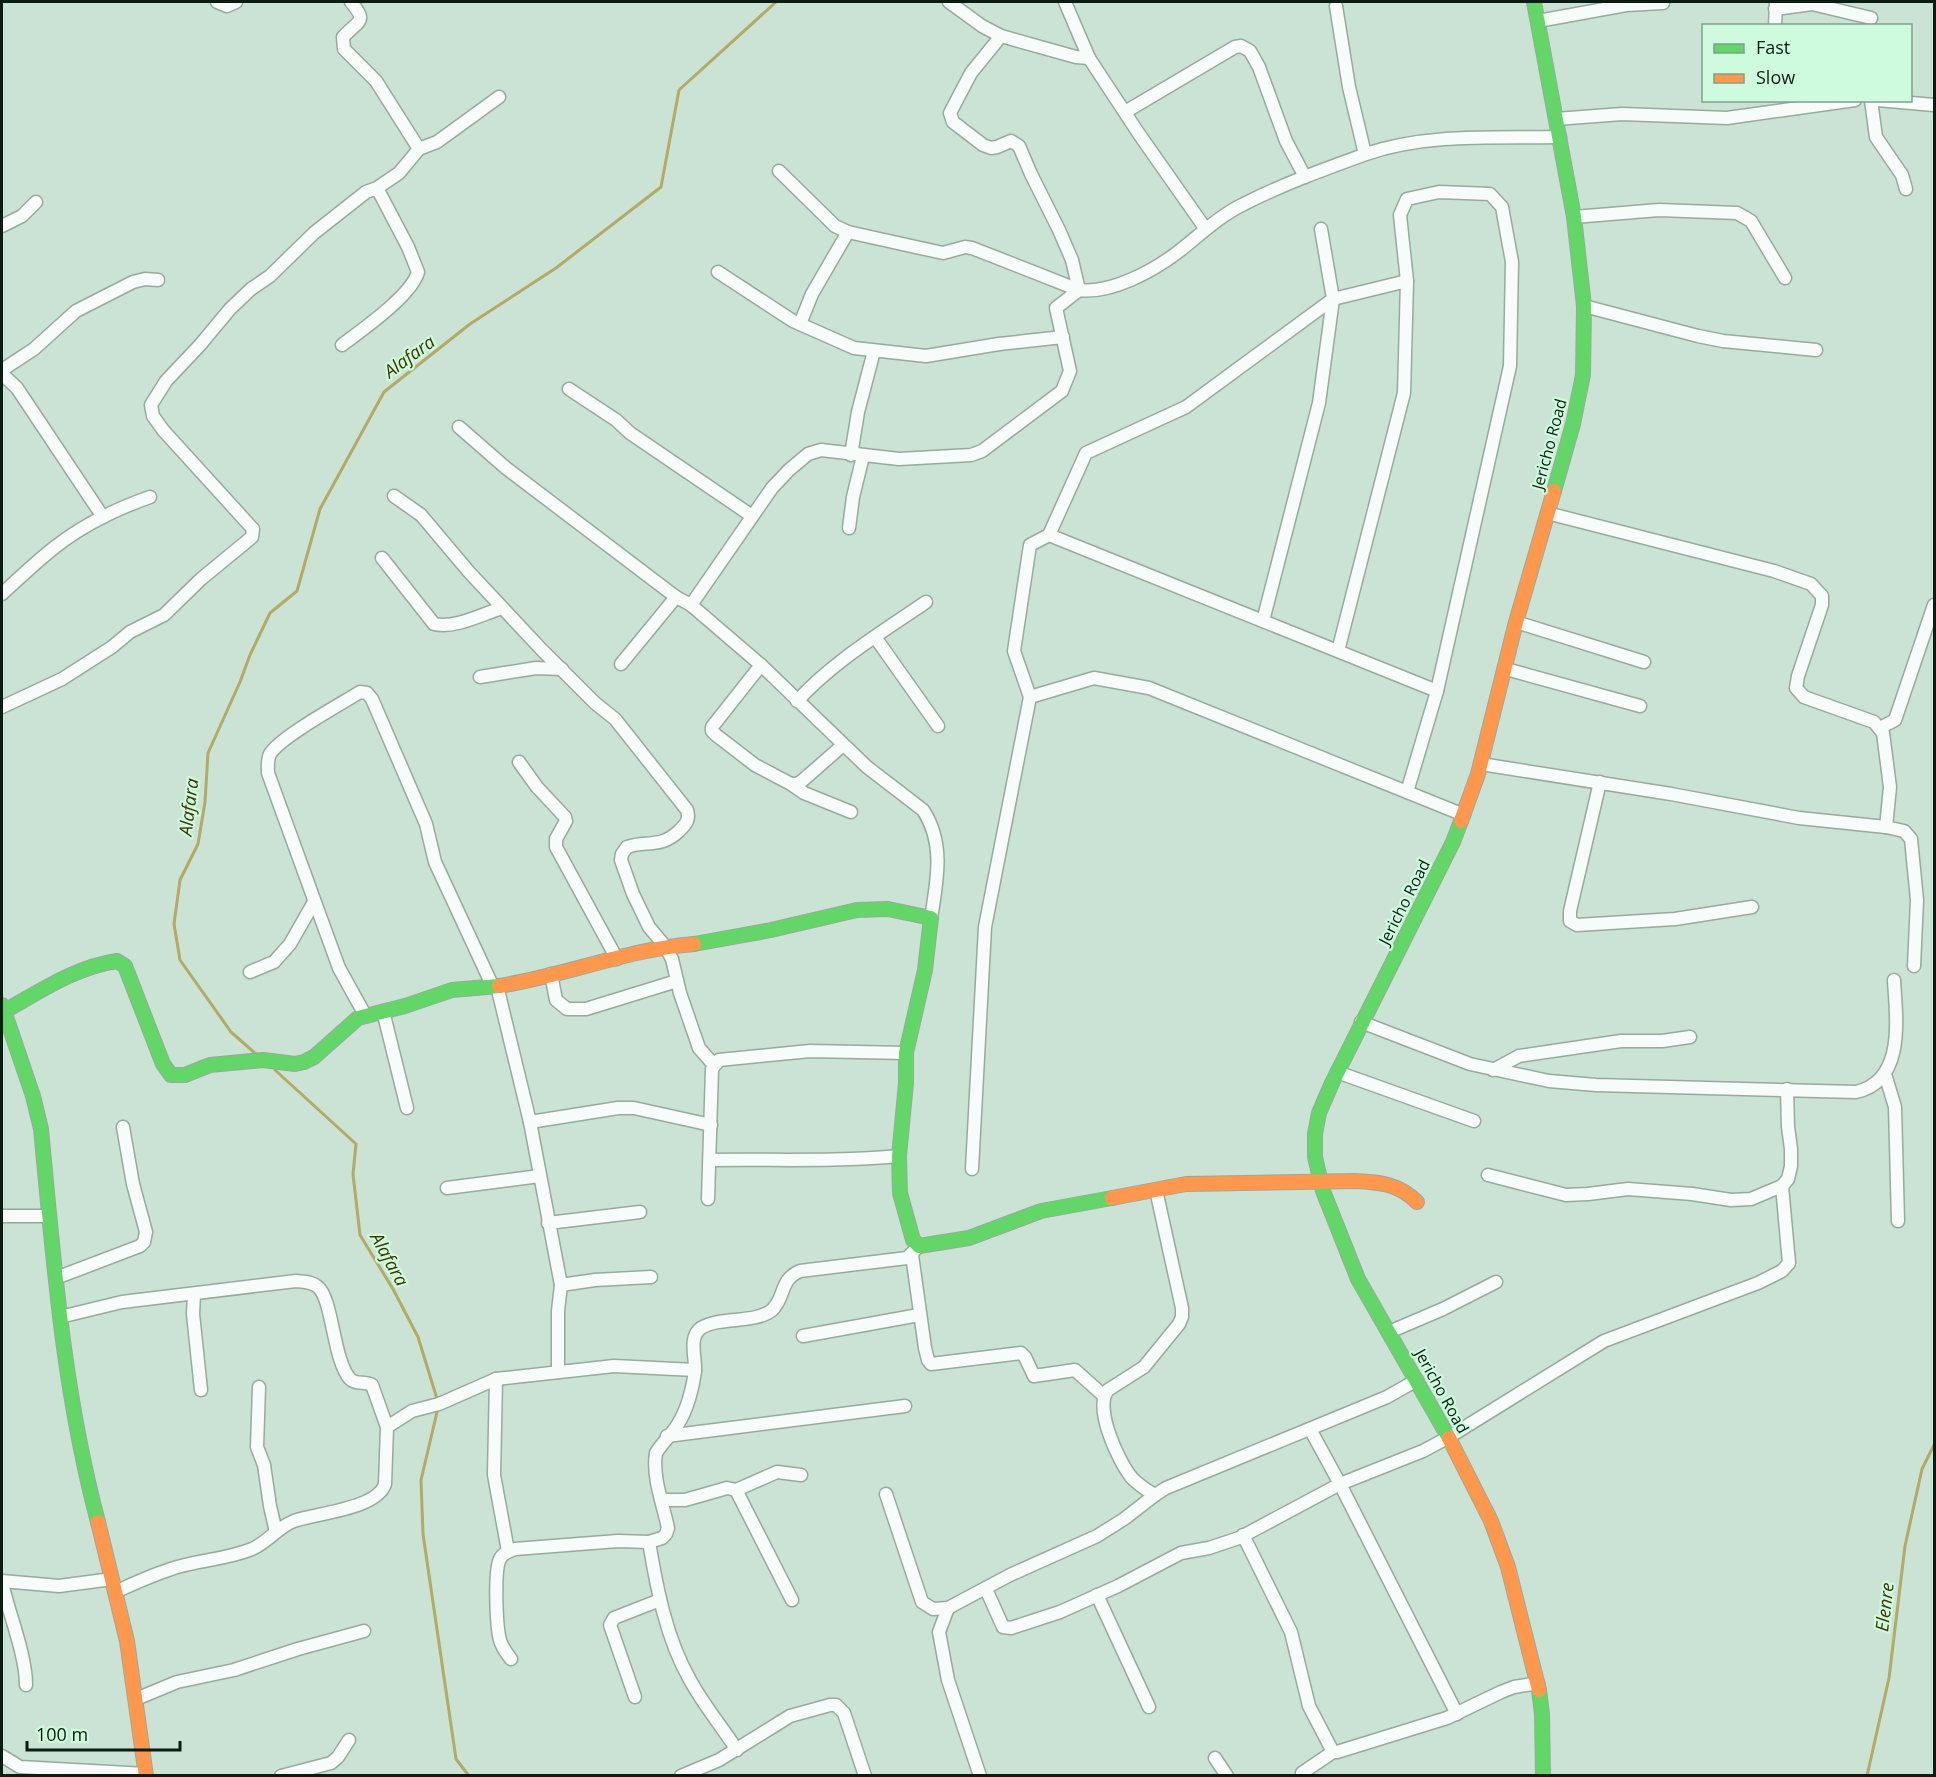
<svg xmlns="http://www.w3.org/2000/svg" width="1936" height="1777" viewBox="0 0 1936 1777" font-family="'Open Sans',sans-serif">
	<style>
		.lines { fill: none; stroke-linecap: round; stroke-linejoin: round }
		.stream { stroke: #b2aa66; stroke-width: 3 }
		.street-casing { stroke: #97aa9e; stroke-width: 15 }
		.fast-casing { stroke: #97aa9e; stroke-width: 16 }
		.slow-casing { stroke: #97aa9e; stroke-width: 16 }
		.street { stroke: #f7fbf9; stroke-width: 12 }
		.fast { stroke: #63d668; stroke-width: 14 }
		.slow { stroke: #ff974d; stroke-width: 14 }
		.labels { text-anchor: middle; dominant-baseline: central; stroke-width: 4.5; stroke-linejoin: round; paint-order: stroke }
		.street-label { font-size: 16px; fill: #0b1c12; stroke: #cefadd }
		.water-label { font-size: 18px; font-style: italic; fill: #403500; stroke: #cefadd }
	</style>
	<rect width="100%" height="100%" fill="#cbe3d4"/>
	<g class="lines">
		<!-- stream -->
		<g class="stream">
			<polyline points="256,1054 231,1032 180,960 174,924 180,880 198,844 205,802 208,753 240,682 250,655 270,613 297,591 320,509 384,392 470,324 556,268 661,187 679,90 776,2"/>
			<polyline points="275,1070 356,1144 353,1174 360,1235 393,1289 418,1337 438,1402"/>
			<polyline points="438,1408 421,1480 423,1534 456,1759 469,1776"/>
			<polyline points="1867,1776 1889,1678 1905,1546 1922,1469 1934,1445"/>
		</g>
		<!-- street casing -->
		<g class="street-casing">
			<g id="street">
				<polyline points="217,2 227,6 236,2"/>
				<path d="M351,2C368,22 359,20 343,37L344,49L376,81L419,149"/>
				<polyline points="949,2 982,26 1001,36 1076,57 1089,58"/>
				<polyline points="1065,2 1089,58 1139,134 1205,228"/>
				<polyline points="1336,6 1349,87 1365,154"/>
				<polyline points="1775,9 1812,4 1871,18"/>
				<polyline points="1538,21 1626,5 1663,3"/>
				<polyline points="1775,26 1776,3"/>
				<polyline points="1001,36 971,73 950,113 953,122 983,145 991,148 997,147 1011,141 1019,146 1031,174 1059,230 1072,260 1079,290"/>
				<polyline points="1871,100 1876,137 1902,175 1906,189"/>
				<polyline points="1877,100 1934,105"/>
				<polyline points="1125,112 1235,47 1241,46 1250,51 1259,67 1286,141 1305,177"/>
				<polyline points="1556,119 1622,114 1727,118 1855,100"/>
				<path d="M779,171L835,226L848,232L943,253L965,247L972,248L1079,290C1111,294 1153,271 1178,252C1200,235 1219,216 1244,204C1283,184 1325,169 1366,154C1427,133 1496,138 1560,137"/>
				<polyline points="1574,217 1659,210 1737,213 1751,221 1785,278"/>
				<polyline points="2,226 22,216 36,202"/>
				<polyline points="718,272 793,321 854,348 926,356 999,344 1063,337"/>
				<polyline points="1584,306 1698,336 1723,341 1816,350"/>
				<polyline points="800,324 812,294 848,232"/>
				<path d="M342,345C362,330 412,295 418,272L408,247L377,188"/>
				<polyline points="2,370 34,349 76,311 133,282 145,279 158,280"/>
				<polyline points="2,374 17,388 103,517"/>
				<polyline points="569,389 616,420 630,433 752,516"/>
				<path d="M459,427L506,468L676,597L691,605L761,665L867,767L923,810C945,843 937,881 931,918"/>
				<polyline points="851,455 858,412 874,351"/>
				<path d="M394,496L421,515L469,572L542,650L595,703L615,719L687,810C690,820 686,824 679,831C660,849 646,840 627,847L622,854L621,860L633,894L649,927L665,946L672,959L680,993L699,1048L714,1065"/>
				<polyline points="1547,513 1774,571 1811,584 1822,596 1822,605 1798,676 1796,688 1804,697 1874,722 1883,733 1890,787 1886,827"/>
				<polyline points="849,528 853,497 863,456"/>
				<polyline points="1049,535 1086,453 1186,407 1333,299 1407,281"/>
				<path d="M382,558L434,624C455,629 482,614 502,608"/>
				<path d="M2,594C19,578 36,562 55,547C83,525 116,509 150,497"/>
				<polyline points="691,605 772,488 789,470 808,454 821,450 899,459 971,455 982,451 1062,391 1070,371 1056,308 1079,290"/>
				<polyline points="1263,621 1319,403 1333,299 1321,229"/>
				<polyline points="1516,622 1644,662"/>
				<polyline points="875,637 938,726"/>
				<polyline points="1338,651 1404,393 1407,281 1400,215 1407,199 1439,192 1490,194 1502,207 1512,262 1510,366 1437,691"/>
				<polyline points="621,664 676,597"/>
				<polyline points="761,665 712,727 712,731 716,735 755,765 791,784 797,784 802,781 843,745"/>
				<polyline points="1506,669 1640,706"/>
				<polyline points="480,677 536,668 562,669"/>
				<polyline points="1030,697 1014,651 1030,545 1049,535 1437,691 1407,792"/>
				<path d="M797,701C834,661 881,633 926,602"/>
				<polyline points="2,707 62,679 112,647 130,632 164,615 201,579 252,537 253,529 163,430 153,416 151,405 166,381 200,345 230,309 251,289 270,276 314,233 366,192 377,188 399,173 419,149 437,142 499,97"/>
				<polyline points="1880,728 1895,720 1934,605"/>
				<polyline points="519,762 537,787 565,817 566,821 556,839 556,847 617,959"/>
				<polyline points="1481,764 1671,794 1799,818 1886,827 1904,831 1911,839 1917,900 1914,966"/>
				<polyline points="1600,782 1570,911 1570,921 1577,925 1675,919 1752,907"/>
				<polyline points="791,784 804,793 851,812"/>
				<polyline points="250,972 274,962 290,944 314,902"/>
				<polyline points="551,974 556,1000 567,1009 586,1009 677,981"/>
				<polyline points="497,986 530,1122 618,1108 634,1108 711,1125"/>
				<polyline points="383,1011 407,1108"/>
				<path d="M365,1015L339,968L268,773C268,766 267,760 270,754C280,737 341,704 360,692L367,693L372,699L426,824L435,862L493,987"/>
				<path d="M1361,1022L1470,1064L1549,1081L1596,1085L1856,1092C1906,1081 1896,1017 1894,980"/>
				<polyline points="1493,1070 1519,1056 1621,1041 1662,1041 1690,1037"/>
				<polyline points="1337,1072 1474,1121"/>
				<polyline points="1885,1074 1895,1107 1898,1221"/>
				<polyline points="530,1122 561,1285"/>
				<path d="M710,1160C773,1159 836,1162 899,1156"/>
				<polyline points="972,1169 985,927 1030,697 1094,678 1149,688 1464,815"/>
				<polyline points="1488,1175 1566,1195 1588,1194 1628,1189 1692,1194 1731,1200 1751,1199 1782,1186 1788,1179 1791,1166 1791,1149 1788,1127 1787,1089"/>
				<polyline points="447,1188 540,1176"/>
				<polyline points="708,1199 712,1069 719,1060 810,1051 906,1053"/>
				<polyline points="2,1216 49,1216"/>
				<polyline points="548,1223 640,1212"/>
				<polyline points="912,1255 925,1348 928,1360 931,1364 1021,1353 1025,1357 1034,1376 1075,1370 1104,1396"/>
				<polyline points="56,1278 140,1246 144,1242 146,1232 133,1184 123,1127"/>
				<polyline points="194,1295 193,1314 201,1390"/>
				<path d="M60,1317L122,1302L296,1281C303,1282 311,1281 318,1287C333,1300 333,1360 350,1379C356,1385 365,1381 372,1385L387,1427L385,1484C377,1509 317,1513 294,1521C278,1527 268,1542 252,1549C225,1560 197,1560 171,1569C152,1575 133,1584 115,1592"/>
				<polyline points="1389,1332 1443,1309 1496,1282"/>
				<polyline points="803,1336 919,1315"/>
				<polyline points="558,1372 558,1311 561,1285 595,1280 651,1277"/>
				<polyline points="496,1379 494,1475 508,1551"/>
				<polyline points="259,1387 257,1447 264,1465 270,1506 276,1532"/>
				<polyline points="387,1427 412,1411 439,1404 496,1379 614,1366 695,1370"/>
				<polyline points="1310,1429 1340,1484 1457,1714"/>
				<polyline points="667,1436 905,1406"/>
				<polyline points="736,1490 777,1472 801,1475"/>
				<polyline points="886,1494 922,1602 933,1609 948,1608 1010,1575 1097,1536 1124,1519 1155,1495 1166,1488 1387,1397 1417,1380"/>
				<path d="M1155,1495C1146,1490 1139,1485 1132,1478C1119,1463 1093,1407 1108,1390L1144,1367L1179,1324L1182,1317V1308L1156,1190"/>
				<polyline points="662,1500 685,1500 727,1488 736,1490 792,1600"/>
				<polyline points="1243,1535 1291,1632 1309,1706 1333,1752"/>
				<path d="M649,1542C657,1589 666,1638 690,1680C703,1704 722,1727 737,1750"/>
				<polyline points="2,1581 59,1586 112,1579"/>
				<path d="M2,1583C9,1614 26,1655 26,1685"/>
				<polyline points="986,1589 1003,1627 1011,1628 1060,1612 1118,1586 1181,1553 1209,1548 1239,1538 1340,1484 1423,1451 1449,1437 1604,1341 1758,1283 1782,1271 1789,1263 1782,1186"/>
				<polyline points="1097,1595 1149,1707"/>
				<polyline points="948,1608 939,1632 948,1680 980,1776"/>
				<path d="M511,1659C507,1654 503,1648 501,1643C496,1631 494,1570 500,1559C503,1553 509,1551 515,1549L618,1541L649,1542L662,1538L666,1534L668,1528C663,1504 652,1477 656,1453C663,1442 672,1434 678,1424C687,1410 693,1388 695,1371C696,1358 688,1337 701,1328C720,1316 755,1324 772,1310C786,1297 779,1280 800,1271L907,1258L919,1246"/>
				<polyline points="635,1697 610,1625 614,1618 660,1600"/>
				<polyline points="136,1699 177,1682 234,1670 298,1649 364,1631"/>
				<polyline points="2,1756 20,1767 146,1774"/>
				<polyline points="1215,1758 1227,1776"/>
				<polyline points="1302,1773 1333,1752 1337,1752 1447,1718 1501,1692 1514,1687 1538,1683"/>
				<polyline points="281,1776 331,1763 338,1757 349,1740"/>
				<polyline points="681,1776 719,1760 790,1716 830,1705 836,1705 844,1713 865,1776"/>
			</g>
		</g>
		<!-- fast casing -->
		<g class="fast-casing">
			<g id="fast">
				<polyline points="1534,2 1574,217 1584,306 1583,375 1573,424 1554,491"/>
				<polyline points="694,944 771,930 857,910 888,909 931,918 925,970 906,1053 906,1083 899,1156 900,1193 913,1240 919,1246 969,1238 1041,1211 1112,1198"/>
				<path d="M2,1005L33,1096L41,1129C54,1264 63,1390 98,1522"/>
				<path d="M3,1012C39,992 75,967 117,961L125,966L163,1064L171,1075H185L210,1065L263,1060L295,1064L304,1062L314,1057L358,1018L405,1006L452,990L499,986"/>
				<polyline points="1449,1438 1358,1279 1323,1191 1315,1157 1315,1134 1319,1113 1332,1083 1453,842 1461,821"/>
				<polyline points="1539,1690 1542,1714 1543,1776"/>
			</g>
		</g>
		<!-- slow casing -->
		<g class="slow-casing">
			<g id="slow">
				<polyline points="1461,821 1478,774 1516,622 1554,491"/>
				<path d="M499,986C565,976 628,949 694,944"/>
				<path d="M1112,1198L1186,1184L1355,1181C1380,1182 1399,1184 1417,1202"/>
				<polyline points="1449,1438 1491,1521 1508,1567 1539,1690"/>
				<polyline points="98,1522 127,1641 146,1776"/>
			</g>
		</g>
		<!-- street -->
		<use href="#street" class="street"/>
		<!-- fast -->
		<use href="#fast" class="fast"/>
		<!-- slow -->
		<use href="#slow" class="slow"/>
	</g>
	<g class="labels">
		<!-- street labels -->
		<g class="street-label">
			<text transform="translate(1549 444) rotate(-75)">Jericho Road</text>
			<text transform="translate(1404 902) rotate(-63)">Jericho Road</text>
			<text transform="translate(1442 1391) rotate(61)">Jericho Road</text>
		</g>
		<!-- water labels -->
		<g class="water-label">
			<text transform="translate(409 356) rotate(-36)">Alafara</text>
			<text transform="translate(188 807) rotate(-83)">Alafara</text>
			<text transform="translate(390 1259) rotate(61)">Alafara</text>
			<text transform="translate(1884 1607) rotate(-83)">Elenre</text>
		</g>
	</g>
	<!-- border -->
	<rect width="1936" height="1777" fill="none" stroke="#0b1c12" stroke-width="6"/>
	<!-- legend -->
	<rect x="1702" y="24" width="210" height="78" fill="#cefadd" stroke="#80a18c" stroke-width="1.5"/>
	<rect x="1714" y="44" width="30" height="9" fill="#63d668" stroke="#80a18c" stroke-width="1.5"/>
	<text x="1756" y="54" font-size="18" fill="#0b1c12">Fast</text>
	<rect x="1714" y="74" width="30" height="9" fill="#ff974d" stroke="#80a18c" stroke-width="1.5"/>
	<text x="1756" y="84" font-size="18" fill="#0b1c12">Slow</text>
	<!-- scale -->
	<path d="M27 1741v9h153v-9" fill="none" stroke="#0b1c12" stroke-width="3"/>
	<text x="36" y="1741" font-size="18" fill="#0b1c12" stroke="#cefadd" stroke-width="4.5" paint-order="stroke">100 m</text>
</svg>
